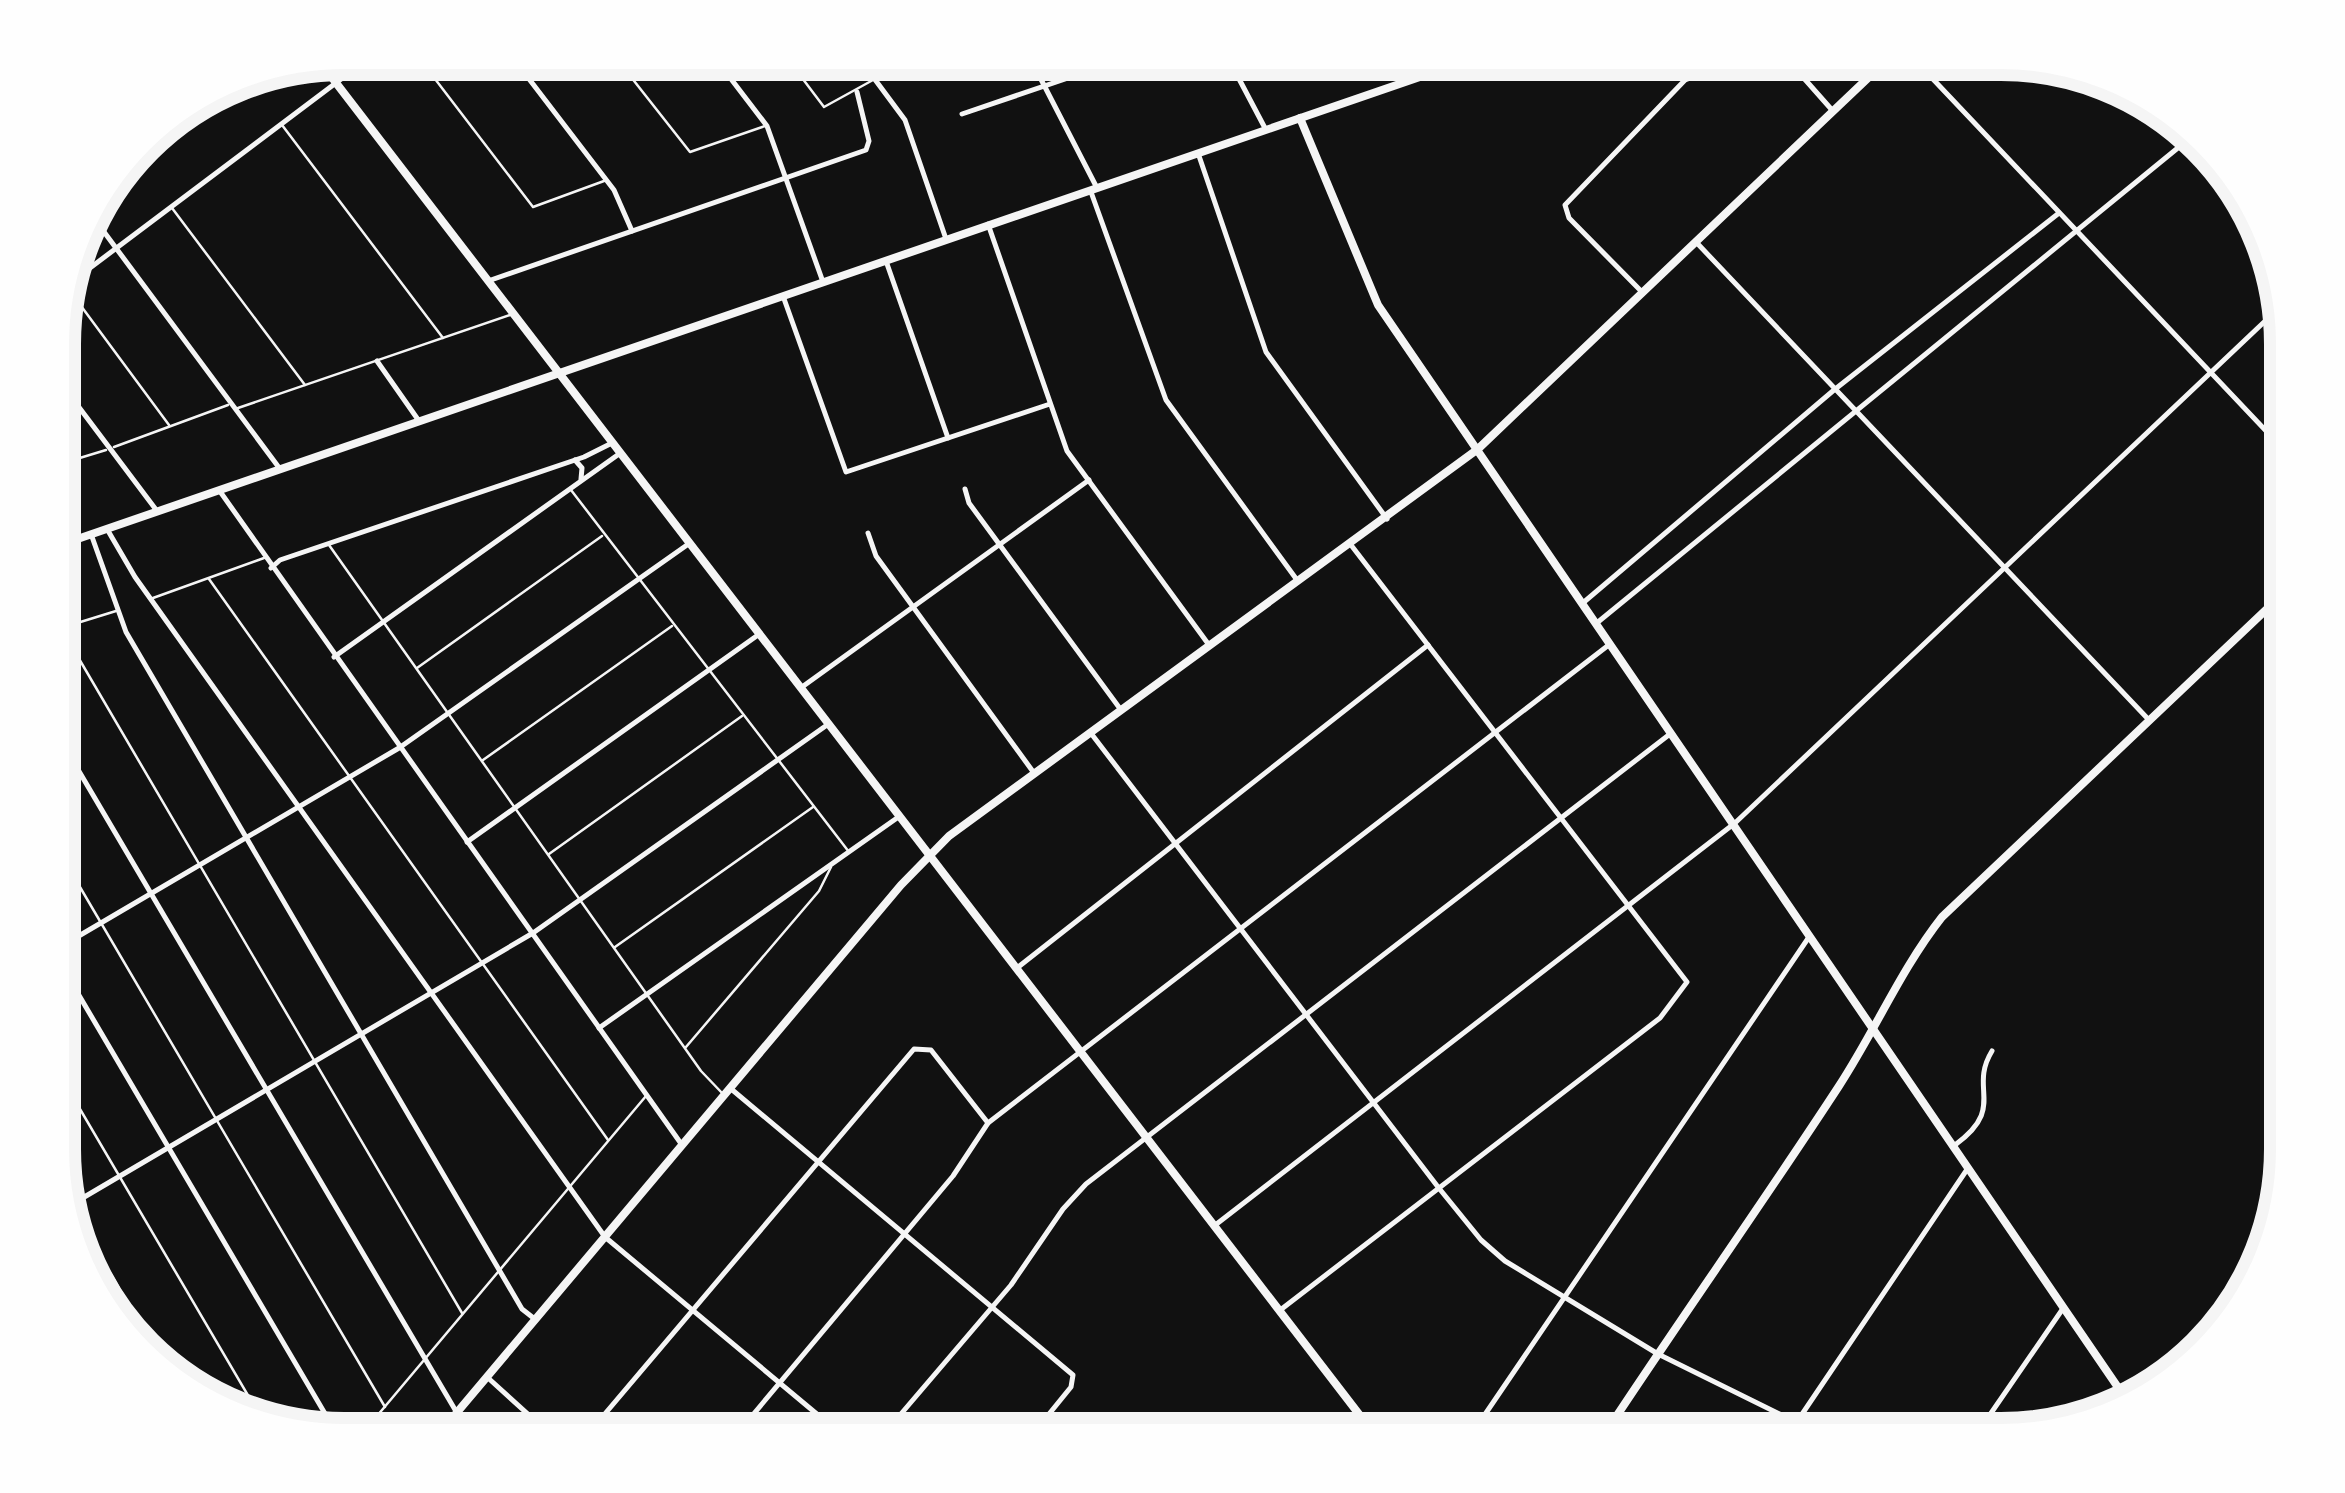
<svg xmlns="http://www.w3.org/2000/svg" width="2345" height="1493" viewBox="0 0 2345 1493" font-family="Commissioner,sans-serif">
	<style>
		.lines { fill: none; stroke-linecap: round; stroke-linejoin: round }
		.service { stroke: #f5f5f5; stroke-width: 2.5 }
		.minor { stroke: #f5f5f5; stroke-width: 5 }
		.tertiary { stroke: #f5f5f5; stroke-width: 8 }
		.secondary { stroke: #f5f5f5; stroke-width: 8 }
		.rim { fill: none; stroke: #f5f5f5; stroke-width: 12 }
	</style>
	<rect width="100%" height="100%" fill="#111"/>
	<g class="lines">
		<!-- service -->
		<g class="service">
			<polyline points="419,58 533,207 604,181"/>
			<polyline points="616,58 690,152 765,126"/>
			<polyline points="787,58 824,107 873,80"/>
			<polyline points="282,125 443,338"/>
			<polyline points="172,208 305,385"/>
			<polyline points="67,287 169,425"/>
			<polyline points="238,408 510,315"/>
			<polyline points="114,447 228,405"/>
			<polyline points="60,464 106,450"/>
			<polyline points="571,490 849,852"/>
			<polyline points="329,545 701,1071 723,1094"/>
			<polyline points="209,579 608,1140"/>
			<polyline points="153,598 264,558"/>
			<polyline points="61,628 462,1313"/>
			<polyline points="61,628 116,611"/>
			<polyline points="417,668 602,536"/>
			<polyline points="483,760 672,626"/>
			<polyline points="60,853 385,1407"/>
			<polyline points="549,854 742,716"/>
			<polyline points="615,947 813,807"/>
			<polyline points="686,1047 819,891 831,867"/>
			<polyline points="60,1075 256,1409"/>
			<polyline points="361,1435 646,1096"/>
		</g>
		<!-- minor -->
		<g class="minor">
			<polyline points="513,58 614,190 632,231"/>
			<polyline points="715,58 767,126 823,282"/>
			<polyline points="859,58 905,120 946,239"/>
			<polyline points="1030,58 1097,188"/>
			<polyline points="1228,58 1266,130"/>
			<polyline points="1422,58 1430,73"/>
			<polyline points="1786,58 1832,110"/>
			<polyline points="1913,58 2287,453"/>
			<polyline points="962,114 1127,58"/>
			<polyline points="1198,153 1266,352 1387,519"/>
			<polyline points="1091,192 1166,400 1297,580"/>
			<polyline points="90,213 280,469"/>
			<polyline points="988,224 1067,451 1209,645"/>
			<polyline points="1696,242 2149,720"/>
			<polyline points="886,261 948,438"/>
			<polyline points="488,281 866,150 869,141 857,92"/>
			<polyline points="66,286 369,58"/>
			<polyline points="1643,293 1569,218 1565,205 1685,80 1744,58"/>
			<polyline points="783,296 846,472 1050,404"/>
			<polyline points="377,361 419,421"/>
			<polyline points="60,382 157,511"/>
			<polyline points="575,460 582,468 581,479"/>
			<polyline points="965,489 969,503 1121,710"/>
			<polyline points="219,490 682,1145"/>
			<polyline points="107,529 135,577 605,1237 842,1435"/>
			<polyline points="868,533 876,556 1034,773"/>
			<polyline points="91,534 126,632 522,1309 536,1320"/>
			<polyline points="271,568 280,560 584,457 610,444"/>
			<polyline points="1584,602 1834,390 2059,213"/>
			<polyline points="1598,622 2190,138"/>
			<polyline points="334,657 619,454"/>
			<polyline points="802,687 1089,480"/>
			<polyline points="1090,732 1438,1187 1481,1240 1505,1261 1658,1354 1822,1435"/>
			<polyline points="60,739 457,1413"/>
			<polyline points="467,842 758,635"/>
			<polyline points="60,947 399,748 687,545"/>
			<polyline points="60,963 337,1434"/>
			<polyline points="1017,968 1428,645"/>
			<polyline points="599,1028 897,818"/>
			<polyline points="730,1088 1073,1375 1071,1387 1032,1435"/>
			<path d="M1955,1145C2007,1107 1968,1090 1992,1051"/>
			<polyline points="64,1197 162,1364"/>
			<polyline points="69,1206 533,933 827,725"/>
			<polyline points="1214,1226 1735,823 2281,306"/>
			<polyline points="1279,1311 1660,1018 1687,982 1351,545"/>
			<polyline points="487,1377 551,1435"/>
			<polyline points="587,1435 914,1049 931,1050 988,1123"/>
			<polyline points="736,1435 953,1176 988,1123 1610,644"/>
			<polyline points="883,1435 1011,1285 1063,1209 1086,1184 1670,734"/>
			<polyline points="1347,1435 1362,1419"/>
			<polyline points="1471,1435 1809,937"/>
			<polyline points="1788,1435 1968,1168"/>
			<polyline points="1976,1435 2064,1307"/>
		</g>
		<!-- tertiary -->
		<g class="tertiary">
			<polyline points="1300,118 1378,305 2128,1402"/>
			<polyline points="438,1435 901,885 949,836 1478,449 1889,58"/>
			<path d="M1604,1435C1681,1318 1762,1204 1839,1086C1875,1031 1901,969 1942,917L2287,590"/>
		</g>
		<!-- secondary -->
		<g class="secondary">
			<polyline points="320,62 1375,1435"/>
			<polyline points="60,545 1475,58"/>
		</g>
	</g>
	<!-- crop -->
	<path d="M0 0H2345V1493H0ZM344 75H2001A269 269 0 0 1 2270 344V1149A269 269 0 0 1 2001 1418H344A269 269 0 0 1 75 1149V344A269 269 0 0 1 344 75Z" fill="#fefefe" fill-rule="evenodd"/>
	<path class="rim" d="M344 75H2001A269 269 0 0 1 2270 344V1149A269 269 0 0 1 2001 1418H344A269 269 0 0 1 75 1149V344A269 269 0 0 1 344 75Z"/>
</svg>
